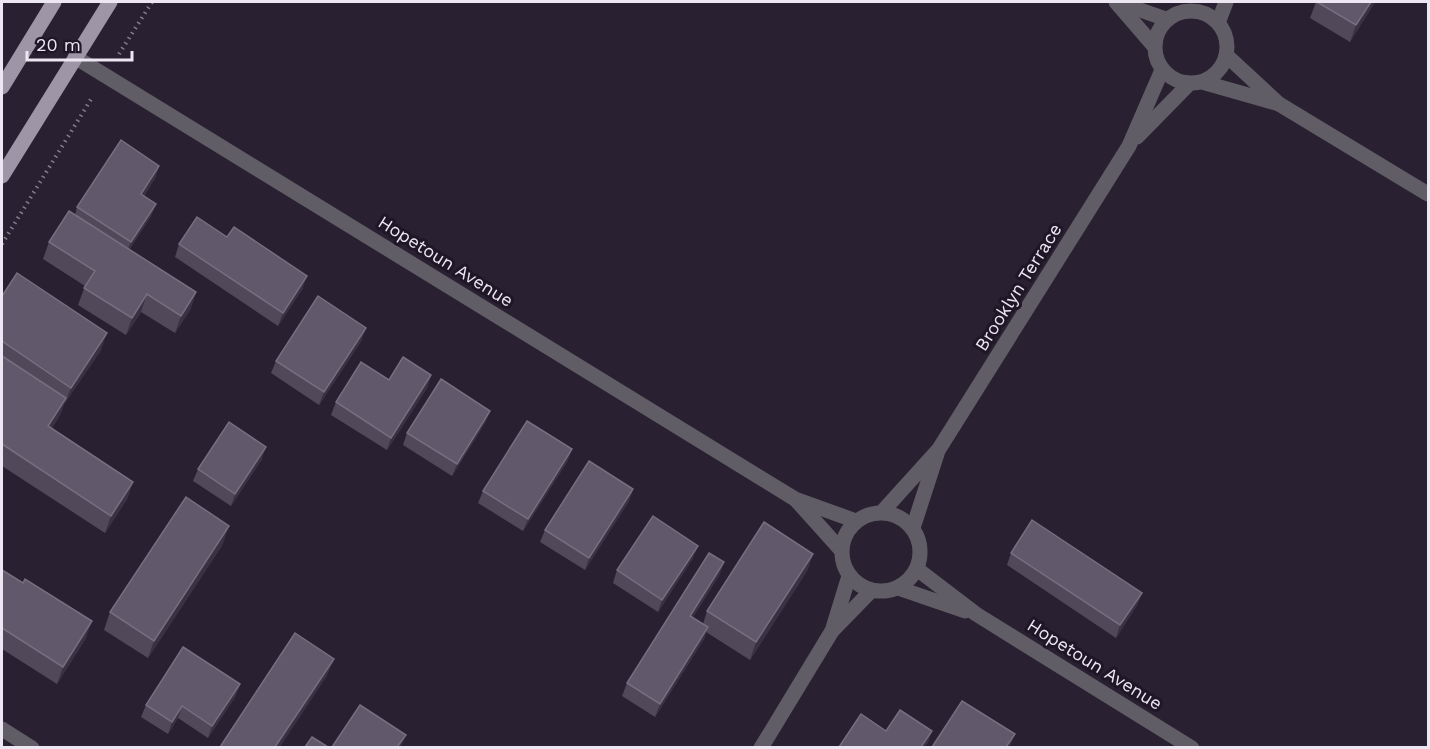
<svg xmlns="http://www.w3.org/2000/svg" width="1430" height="749" viewBox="0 0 1430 749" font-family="'Work Sans',sans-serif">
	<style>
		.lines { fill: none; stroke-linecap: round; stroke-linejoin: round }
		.path { stroke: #847d8c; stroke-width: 4; stroke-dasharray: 1.5 4.5; stroke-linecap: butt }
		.street { stroke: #615d66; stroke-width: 15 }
		.primary { stroke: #9e95a7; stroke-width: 15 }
		.wall { fill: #51485a }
		.shaded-wall { fill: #3a3143 }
		.building { fill: #61596b; stroke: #776f80; stroke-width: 1.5 }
		.labels { text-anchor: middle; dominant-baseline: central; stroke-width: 6; stroke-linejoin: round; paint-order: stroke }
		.street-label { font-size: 18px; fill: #ece7f3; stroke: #1f1727 }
	</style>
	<rect width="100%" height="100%" fill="#292031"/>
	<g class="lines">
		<!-- path -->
		<g class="path">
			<polyline points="119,54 152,2"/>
			<polyline points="2,244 93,96"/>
		</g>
		<!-- street -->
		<g class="street">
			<polyline points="1116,2 1154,46"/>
			<polyline points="1117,2 1166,19"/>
			<circle cx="1191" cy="47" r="36"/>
			<polyline points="1218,23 1226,2"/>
			<polyline points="1226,55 1279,104 1428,194"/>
			<polyline points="75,57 795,499 856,521"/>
			<polyline points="1202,82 1276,103"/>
			<polyline points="1137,137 1189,84"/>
			<polyline points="797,501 841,550"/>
			<polyline points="882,512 939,449 1129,146 1162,70"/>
			<circle cx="881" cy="552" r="39"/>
			<polyline points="913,528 937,454"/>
			<polyline points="917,569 976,614 1192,748"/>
			<polyline points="898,588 965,611"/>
			<polyline points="833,628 849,576"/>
			<polyline points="2,729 32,748"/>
			<polyline points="761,748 832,631 871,591"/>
		</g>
		<!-- primary -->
		<g class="primary">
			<polyline points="2,87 54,2"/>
			<polyline points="2,176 110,2"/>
		</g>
	</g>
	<!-- wall -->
	<g class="wall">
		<polygon points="1316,2 1375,2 1350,42 1310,18"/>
		<polygon points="159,166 155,178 144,196 156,204 151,216 129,250 196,292 190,310 175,333 141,312 126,335 78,305 85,286 43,259 49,242 75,215 77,207"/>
		<polygon points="179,244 303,288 278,326 175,257"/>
		<polygon points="2,296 101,350 64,404 60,415 52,428 133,482 127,499 105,533 2,466"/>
		<polygon points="362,340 319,405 271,373 276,361"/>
		<polygon points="431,375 427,388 387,450 331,415 336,402 389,380"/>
		<polygon points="490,411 485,423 452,476 403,445 407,433"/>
		<polygon points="572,449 567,462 523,531 478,503 483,491"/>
		<polygon points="262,459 231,506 193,481 198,469"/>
		<polygon points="633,489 629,501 585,570 540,542 545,530"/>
		<polygon points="223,544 148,658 104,630 110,612"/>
		<polygon points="1011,553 1142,593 1137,605 1116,638 1007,565"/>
		<polygon points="813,554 807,571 750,660 706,632 704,639 655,717 622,696 627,683 720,574 693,617 703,624 707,611"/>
		<polygon points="693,558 658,612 613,583 617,570"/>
		<polygon points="2,570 86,638 57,684 2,649"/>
		<polygon points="240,684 235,697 208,738 178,718 168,734 141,717 146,705"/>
	</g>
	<!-- shaded-wall -->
	<g class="shaded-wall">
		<polygon points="1371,2 1375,2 1350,42 1356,25"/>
		<polygon points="159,166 155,178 137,207 141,194"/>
		<polygon points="156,204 151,216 126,254 131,242"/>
		<polygon points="307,276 303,288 278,326 283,313"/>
		<polygon points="196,292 190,310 175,333 181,316"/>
		<polygon points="147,294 141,312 126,335 132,318"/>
		<polygon points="366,328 362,340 319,405 324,392"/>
		<polygon points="107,333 101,350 64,405 71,388"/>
		<polygon points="431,375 427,388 387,450 391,438"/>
		<polygon points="66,398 60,415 42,443 48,426"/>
		<polygon points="490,411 485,423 452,476 457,464"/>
		<polygon points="266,447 262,459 231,506 235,494"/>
		<polygon points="572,449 567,462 523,531 528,519"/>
		<polygon points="133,482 127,499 105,533 111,516"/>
		<polygon points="633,489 629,501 585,570 589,558"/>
		<polygon points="229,526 223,544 148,658 154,641"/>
		<polygon points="698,546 693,558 658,612 662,600"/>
		<polygon points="813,554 807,571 750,660 756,642"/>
		<polygon points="724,562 720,574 686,628 690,616"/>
		<polygon points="1142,593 1137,605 1116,638 1120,625"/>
		<polygon points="92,621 86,638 57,684 63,667"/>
		<polygon points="708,627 704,639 655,717 660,704"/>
		<polygon points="334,659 327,676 280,747 275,747"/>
		<polygon points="240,684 235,697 208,738 212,726"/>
		<polygon points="182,706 178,718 168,734 172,722"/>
		<polygon points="932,731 928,743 925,747 921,747"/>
		<polygon points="1015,734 1010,747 1006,747"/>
		<polygon points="406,735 401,747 397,747"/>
	</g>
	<!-- building -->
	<g class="building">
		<polygon points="1317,2 1371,2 1356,25"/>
		<polygon points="121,140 159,166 141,194 156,204 131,242 77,207"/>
		<polygon points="69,211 196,292 181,316 147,294 132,318 84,288 95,271 49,242"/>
		<polygon points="197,217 227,237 234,227 307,276 283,313 179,244"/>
		<polygon points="17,273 107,333 71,388 2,341 2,296"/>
		<polygon points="318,296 366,328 324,392 276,361"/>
		<polygon points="2,356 66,398 48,426 133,482 111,516 2,444"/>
		<polygon points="403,357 431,375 391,438 336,402 361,362 389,380"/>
		<polygon points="441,379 490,411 457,464 407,433"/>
		<polygon points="527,421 572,449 528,519 483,491"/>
		<polygon points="229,422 266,447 235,494 198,469"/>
		<polygon points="589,461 633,489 589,558 545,530"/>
		<polygon points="186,497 229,526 154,641 110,612"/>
		<polygon points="653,516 698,546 662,600 617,570"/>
		<polygon points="1032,520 1142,593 1120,625 1011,553"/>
		<polygon points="764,522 813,554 756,642 707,611"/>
		<polygon points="709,553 724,562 690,616 708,627 660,704 627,683"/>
		<polygon points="2,570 23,583 25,579 92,621 63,667 2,628"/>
		<polygon points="295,633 334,659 275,747 220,747"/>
		<polygon points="183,647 240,684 212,726 182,706 172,722 146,705"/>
		<polygon points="962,701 1015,734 1006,747 932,747"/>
		<polygon points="360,705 406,735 397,747 332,747"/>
		<polygon points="900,710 932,731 921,747 839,747 861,714 886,731"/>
		<polygon points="312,737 328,747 305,747"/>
	</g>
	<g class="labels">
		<!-- street labels -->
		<g class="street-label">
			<text transform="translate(446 261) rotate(32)">Hopetoun Avenue</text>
			<text transform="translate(1018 287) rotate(-58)">Brooklyn Terrace</text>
			<text transform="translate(1095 664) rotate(32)">Hopetoun Avenue</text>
		</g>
	</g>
	<!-- border -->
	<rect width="1430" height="749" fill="none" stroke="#ece7f3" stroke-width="6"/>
	<!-- scale -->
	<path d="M27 51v9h105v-9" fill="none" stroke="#ece7f3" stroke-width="3"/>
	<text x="36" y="51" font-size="18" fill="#ece7f3" stroke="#1f1727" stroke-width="4.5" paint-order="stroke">20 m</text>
</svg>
